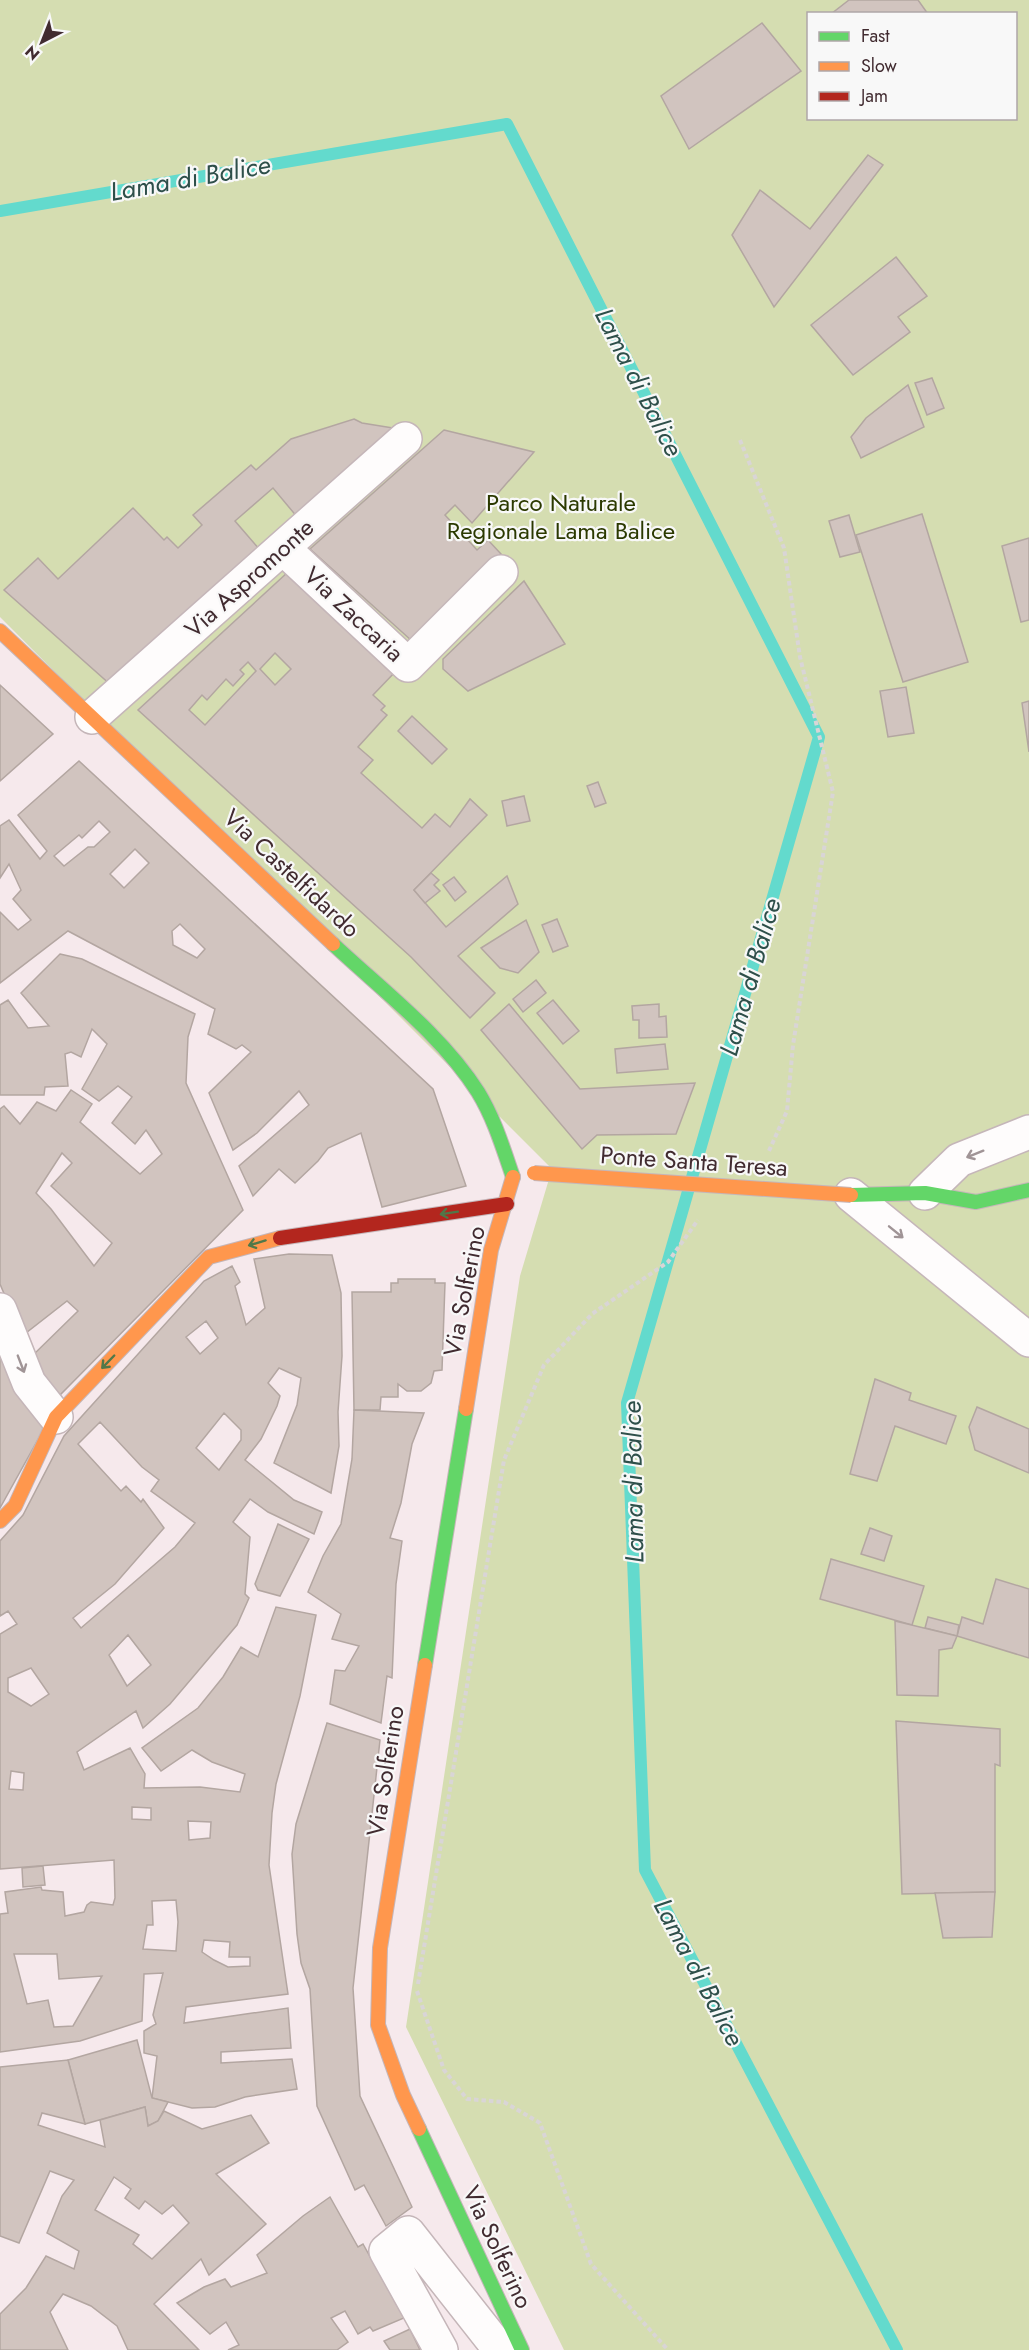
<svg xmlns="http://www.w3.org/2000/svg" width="1029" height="2350" viewBox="0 0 1029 2350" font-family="Jost,sans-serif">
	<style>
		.green { fill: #d5ddb1; fill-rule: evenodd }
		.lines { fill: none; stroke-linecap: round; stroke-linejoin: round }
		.stream { stroke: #63dacd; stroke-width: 12 }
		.building { fill: #d1c4bf; stroke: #b3a6a1; stroke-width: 1.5; fill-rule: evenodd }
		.street-casing { stroke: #c5b6b9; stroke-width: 36 }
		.fast-casing { stroke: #c5b6b9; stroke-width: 16 }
		.slow-casing { stroke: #c5b6b9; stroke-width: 16 }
		.jam-casing { stroke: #c5b6b9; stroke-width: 16 }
		.path { stroke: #d9d5d6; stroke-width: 4; stroke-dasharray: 4.5 3; stroke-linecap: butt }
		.street { stroke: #fefcfc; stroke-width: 33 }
		.fast { stroke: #63d668; stroke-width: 14 }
		.slow { stroke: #ff974d; stroke-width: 14 }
		.jam { stroke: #b3261e; stroke-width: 14 }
		.slow-bridge-casing { stroke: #c5b6b9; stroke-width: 16; stroke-linecap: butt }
		.slow-bridge { stroke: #ff974d; stroke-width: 14 }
		.oneway { stroke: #a09496 }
		.oneway2 { stroke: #507849 }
		.labels { text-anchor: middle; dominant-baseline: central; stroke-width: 4.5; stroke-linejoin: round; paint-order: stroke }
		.park-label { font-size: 24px; fill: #2b3900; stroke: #f8f8f8 }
		.street-label { font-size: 24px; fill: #412b30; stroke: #f8f8f8 }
		.water-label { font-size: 26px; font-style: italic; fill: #2e4f4a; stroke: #f8f8f8 }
	</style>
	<rect width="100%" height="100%" fill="#f6e9ec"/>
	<!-- green -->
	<path class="green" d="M0,0H1029V2350H564L406,2027L520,1276L552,1169L0,617ZM808,14H1016V118H808Z"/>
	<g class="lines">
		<!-- stream -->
		<polyline class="stream" points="0,211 507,124 819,737 627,1403 645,1870 897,2350"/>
	</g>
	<!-- building -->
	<g class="building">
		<polygon points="849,0 918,0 928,14 831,14"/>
		<polygon points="762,23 801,71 689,149 661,96"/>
		<polygon points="868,155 883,165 774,307 732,235 760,190 810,229"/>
		<polygon points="896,257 927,296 898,317 910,332 853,375 811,325"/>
		<polygon points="932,378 944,408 927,415 915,383"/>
		<polygon points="908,385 924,427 861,458 851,437 866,418"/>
		<polygon points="354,419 362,423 393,428 298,518 273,488 235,521 260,550 112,686 4,590 38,558 58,579 133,508 164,540 167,537 178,548 202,525 193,515 251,465 256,470 291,439"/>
		<polygon points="444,430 534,452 472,523 455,505 445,515 477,550 488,540 501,554 412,641 310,549"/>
		<polygon points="922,514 968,662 903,682 856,535"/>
		<polygon points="849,515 860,552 840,557 829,521"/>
		<polygon points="1029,538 1029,620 1021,622 1002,546"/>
		<path d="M288,572L396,671L373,695L385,706L381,710L387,715L358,747L373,760L361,773L422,828L435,814L450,827L470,799L487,815L414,890L446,927L507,876L518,904L458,956L495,993L470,1018L411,957L138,710ZM275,653L291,669L275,685L260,669ZM248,662L256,671L205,725L189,710L202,695L207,700L226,679L233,686L244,674L240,670Z"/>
		<polygon points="524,581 565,644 468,691 443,669 443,659"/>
		<polygon points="0,685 53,734 0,781"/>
		<polygon points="906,687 914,733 888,737 880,691"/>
		<polygon points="1029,701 1029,752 1022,703"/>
		<polygon points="412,716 447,749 432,764 398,731"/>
		<path d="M79,761L433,1089L466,1186L382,1207L361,1133L328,1148L318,1161L295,1183L279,1169L253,1196L239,1166L309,1105L299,1091L257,1133L233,1150L209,1093L251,1052L242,1045L236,1049L208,1034L215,1009L68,931L0,983V912L18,930L31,920L13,899L21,890L9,864L0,878V826L9,820L40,859L47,851L18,815ZM99,821L110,832L94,847H88L64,866L54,856L79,835L82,838ZM135,849L149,863L124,888L110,874ZM180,924L205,949L197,958L173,945L172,931Z"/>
		<polygon points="598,782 606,803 595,807 587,786"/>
		<polygon points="524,796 530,821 507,826 502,801"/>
		<polygon points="431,873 439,880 434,885 440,891 425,903 414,890"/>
		<polygon points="454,877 466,892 455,901 443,885"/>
		<polygon points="557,919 568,946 553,952 542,925"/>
		<polygon points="526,920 539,952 518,973 500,968 481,948"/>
		<path d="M60,954L82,959L195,1014L188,1037L186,1083L243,1210L59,1396L31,1357L78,1311L67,1301L22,1336L0,1284V1109L4,1106L20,1124L37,1102L56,1111L71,1090L92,1104L80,1122L140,1174L162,1154L146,1130L135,1144L112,1123L132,1097L118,1086L99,1101L82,1089L107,1044L92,1029L81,1057L71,1052L65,1054L68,1086L45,1087L44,1095H0V1005L8,1000L28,1028L49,1026L21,993ZM62,1153L72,1163L51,1186L112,1243L94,1266L51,1209L36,1193Z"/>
		<polygon points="536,980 546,993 523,1012 513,999"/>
		<polygon points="553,1000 579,1031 563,1044 537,1013"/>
		<polygon points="509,1004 580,1089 695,1083 676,1134 597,1135 582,1149 481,1030"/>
		<polygon points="659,1004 659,1017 666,1016 667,1037 639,1038 639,1020 633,1020 632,1006"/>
		<polygon points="665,1044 668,1069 617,1073 615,1049"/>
		<path d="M289,1254L332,1255L341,1293L342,1356L338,1412L339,1446L331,1493L274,1463L297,1405L301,1378L279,1368L268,1383L280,1396L277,1406L261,1439L245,1460L294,1500L322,1512L314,1534L268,1512L250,1499L233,1522L250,1537L245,1594L249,1598L237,1625L170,1704L143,1728L136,1711L77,1752L84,1770L130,1748L145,1774L144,1788L200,1787L240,1792L245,1774L212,1762L192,1750L161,1771L142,1748L198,1708L223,1677L241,1647L258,1657L276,1607L316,1615L300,1696L276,1784L272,1813L269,1865L288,1994L186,2007L184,2023L288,2008L291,2048L221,2052V2063L292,2059L297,2089L245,2097L215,2107L192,2108L152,2098L157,2056L144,2053V2031L156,2024L153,2015L163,1973L144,1974L142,2021L80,2041L0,2052V1914L8,1913L5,1892L41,1887L42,1890L63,1892L65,1916L84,1912L87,1905L91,1902L113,1905L115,1898L114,1860L0,1869V1634L17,1624L8,1611L0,1616V1541L23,1515L64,1436L204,1281L232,1266L240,1282L235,1286L246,1325L265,1308L254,1259ZM206,1321L218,1338L200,1354L186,1337ZM224,1413L241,1430V1440L219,1470L196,1448ZM100,1422L142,1467L159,1480L151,1491L195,1523L175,1547L81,1628L73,1618L115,1584L164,1528L143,1499L141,1502L126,1486L121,1491L78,1444ZM128,1635L151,1665L127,1686L109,1655ZM31,1668L49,1694L31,1706L8,1692V1678ZM11,1771L24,1773L23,1790L9,1789ZM132,1807L151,1808V1820L132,1819ZM188,1821L211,1822L210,1838L189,1840ZM176,1900L178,1922L176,1951L143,1949L147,1925H153L152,1901ZM204,1940L230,1942L229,1957H250V1966L228,1967L214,1960L202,1952ZM14,1954H57L59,1979L102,1976L73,2026L54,2027L48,2000L27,2004Z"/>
		<polygon points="398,1279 435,1279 435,1283 445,1283 442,1370 434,1371 431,1383 421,1391 407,1391 398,1384 398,1397 381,1397 380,1410 354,1410 352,1292 391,1292 391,1283 398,1283"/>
		<polygon points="0,1349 46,1425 0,1508"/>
		<polygon points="875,1379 911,1393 909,1400 956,1416 946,1444 895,1426 877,1481 850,1474"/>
		<polygon points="977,1407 1029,1429 1029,1473 975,1450 969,1427"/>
		<polygon points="354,1410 424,1413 412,1444 401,1503 390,1538 402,1541 396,1584 392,1678 387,1676 381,1723 330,1704 335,1670 345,1671 359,1646 332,1639 341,1614 308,1592 323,1556 341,1524 352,1459"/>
		<polygon points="278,1524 309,1539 280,1596 258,1590 255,1584"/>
		<polygon points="870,1528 892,1536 884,1561 861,1554"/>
		<polygon points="831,1559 924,1586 912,1625 820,1599"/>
		<polygon points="996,1579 1029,1589 1029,1658 957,1636 962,1617 983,1624"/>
		<polygon points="928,1617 959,1625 957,1636 925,1628"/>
		<polygon points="895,1621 957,1636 952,1648 939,1650 938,1696 897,1695"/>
		<polygon points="896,1721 1000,1729 1000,1766 995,1764 995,1892 902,1894"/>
		<polygon points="327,1723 380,1740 353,1988 360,2096 412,2207 386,2226 364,2185 355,2190 317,2106 310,1989 301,1963 297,1934 292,1854 296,1824"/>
		<polygon points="43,1866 45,1885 23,1887 22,1868"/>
		<polygon points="989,1892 995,1892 992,1937 943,1938 935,1893"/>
		<polygon points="137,2040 152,2098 168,2102 158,2121 148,2126 145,2107 85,2124 68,2060"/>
		<path d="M68,2060L85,2124L42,2113L38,2125L105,2147L100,2120L145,2107L148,2126L158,2121L164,2111L202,2129L251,2115L269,2143L216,2174L266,2224L209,2275L201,2259L154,2304L199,2350H128L117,2326L91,2306L63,2294L50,2312L68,2350H0V2314L26,2288L46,2256L74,2269L79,2251L47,2233L62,2196L74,2180L50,2171L19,2243L0,2236V2067ZM114,2177L131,2189L125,2198L139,2209L145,2201L162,2214L173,2205L189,2223L152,2259L133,2244L139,2235L95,2210Z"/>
		<polygon points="330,2197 358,2247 363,2244 404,2318 373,2331 370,2327 358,2334 345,2311 331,2318 348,2342 337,2350 228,2350 239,2345 226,2322 210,2334 177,2303 204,2287 225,2279 231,2287 267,2273 257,2255 303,2216"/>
		<polygon points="410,2329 420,2350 390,2350 384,2341"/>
	</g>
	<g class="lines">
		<!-- street casing -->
		<g class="street-casing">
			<g id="street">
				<polyline points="283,548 408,665 501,572"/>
				<polyline points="92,717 405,439"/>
				<polyline points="925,1193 959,1160 1029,1132"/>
				<polyline points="851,1195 1029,1340"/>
				<polyline points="0,1310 29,1383 56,1417"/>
				<polyline points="441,2350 386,2251 408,2233 493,2341 504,2350"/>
			</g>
		</g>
		<!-- fast casing -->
		<g class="fast-casing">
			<g id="fast">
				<path d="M333,944C382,990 442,1035 478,1092C494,1118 503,1148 513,1177"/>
				<polyline points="851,1195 925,1193 976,1202 1029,1190"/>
				<polyline points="425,1665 466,1409"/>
				<polyline points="419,2129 522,2350"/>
			</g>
		</g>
		<!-- slow casing -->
		<g class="slow-casing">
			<g id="slow">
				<polyline points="0,631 333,944"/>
				<polyline points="466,1409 491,1250 513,1177"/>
				<polyline points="0,1521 15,1506 56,1417 209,1257 280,1238"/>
				<polyline points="419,2129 403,2095 378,2025 380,1948 425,1665"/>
			</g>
		</g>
		<!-- jam casing -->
		<g class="jam-casing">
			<polyline id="jam" points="280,1238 507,1204"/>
		</g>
		<!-- path -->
		<g class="path">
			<polyline points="740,440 784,548 800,657 833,792 793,1045 787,1111 768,1153"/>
			<polyline points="418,1984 504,1460 544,1365 592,1314 668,1262 698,1220"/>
			<polyline points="417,1991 444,2070 467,2099 504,2102 540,2123 591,2264 668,2350"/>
		</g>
		<!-- street -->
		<use href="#street" class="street"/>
		<!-- fast -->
		<use href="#fast" class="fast"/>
		<!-- slow -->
		<use href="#slow" class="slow"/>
		<!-- jam -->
		<use href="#jam" class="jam"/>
		<!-- slow-bridge casing -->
		<g class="slow-bridge-casing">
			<polyline id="slow-bridge" points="534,1173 851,1195"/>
		</g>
		<!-- slow-bridge -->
		<use href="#slow-bridge" class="slow-bridge"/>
	</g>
	<!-- one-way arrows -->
	<defs><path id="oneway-shaft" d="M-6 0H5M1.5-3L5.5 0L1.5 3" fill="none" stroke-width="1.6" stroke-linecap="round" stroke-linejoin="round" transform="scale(1.5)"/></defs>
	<g class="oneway">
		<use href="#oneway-shaft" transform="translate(975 1154) rotate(158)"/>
		<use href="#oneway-shaft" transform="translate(896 1232) rotate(39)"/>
		<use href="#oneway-shaft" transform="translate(21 1364) rotate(69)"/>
	</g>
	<g class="oneway2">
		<use href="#oneway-shaft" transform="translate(449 1213) rotate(171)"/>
		<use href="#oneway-shaft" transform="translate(257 1243) rotate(163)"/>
		<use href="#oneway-shaft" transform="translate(108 1362) rotate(134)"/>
	</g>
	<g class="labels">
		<!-- park labels -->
		<g class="park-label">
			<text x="561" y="502">Parco Naturale<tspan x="561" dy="28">Regionale Lama Balice</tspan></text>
		</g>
		<!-- street labels -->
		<g class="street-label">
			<text transform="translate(249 578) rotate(-42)">Via Aspromonte</text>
			<text transform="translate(354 614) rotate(43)">Via Zaccaria</text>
			<text transform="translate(292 873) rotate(43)">Via Castelfidardo</text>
			<text transform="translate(694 1161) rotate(4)">Ponte Santa Teresa</text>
			<text transform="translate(464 1291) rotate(-79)">Via Solferino</text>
			<text transform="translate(385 1771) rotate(-81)">Via Solferino</text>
			<text transform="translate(498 2247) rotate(65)">Via Solferino</text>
		</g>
		<!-- water labels -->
		<g class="water-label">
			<text transform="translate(190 178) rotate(-10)">Lama di Balice</text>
			<text transform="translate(639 382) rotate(63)">Lama di Balice</text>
			<text transform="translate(750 977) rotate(-74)">Lama di Balice</text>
			<text transform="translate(633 1482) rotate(-91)">Lama di Balice</text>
			<text transform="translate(699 1972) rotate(62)">Lama di Balice</text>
		</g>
	</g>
	<!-- legend -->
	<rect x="807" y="12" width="210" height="108" fill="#f8f8f8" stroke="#afa6a8" stroke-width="1.5"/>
	<rect x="819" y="32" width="30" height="9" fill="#63d668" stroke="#afa6a8" stroke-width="1.5"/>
	<text x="861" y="42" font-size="18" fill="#412b30">Fast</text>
	<rect x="819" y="62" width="30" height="9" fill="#ff974d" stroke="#afa6a8" stroke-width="1.5"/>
	<text x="861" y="72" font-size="18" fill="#412b30">Slow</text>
	<rect x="819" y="92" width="30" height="9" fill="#b3261e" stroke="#afa6a8" stroke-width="1.5"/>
	<text x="861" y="102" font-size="18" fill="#412b30">Jam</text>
	<!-- north arrow -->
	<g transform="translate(42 42) rotate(222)" stroke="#f8f8f8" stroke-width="4.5" paint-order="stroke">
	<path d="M0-4.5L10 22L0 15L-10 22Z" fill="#412b30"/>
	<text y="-9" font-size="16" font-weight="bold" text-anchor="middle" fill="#412b30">N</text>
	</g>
</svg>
